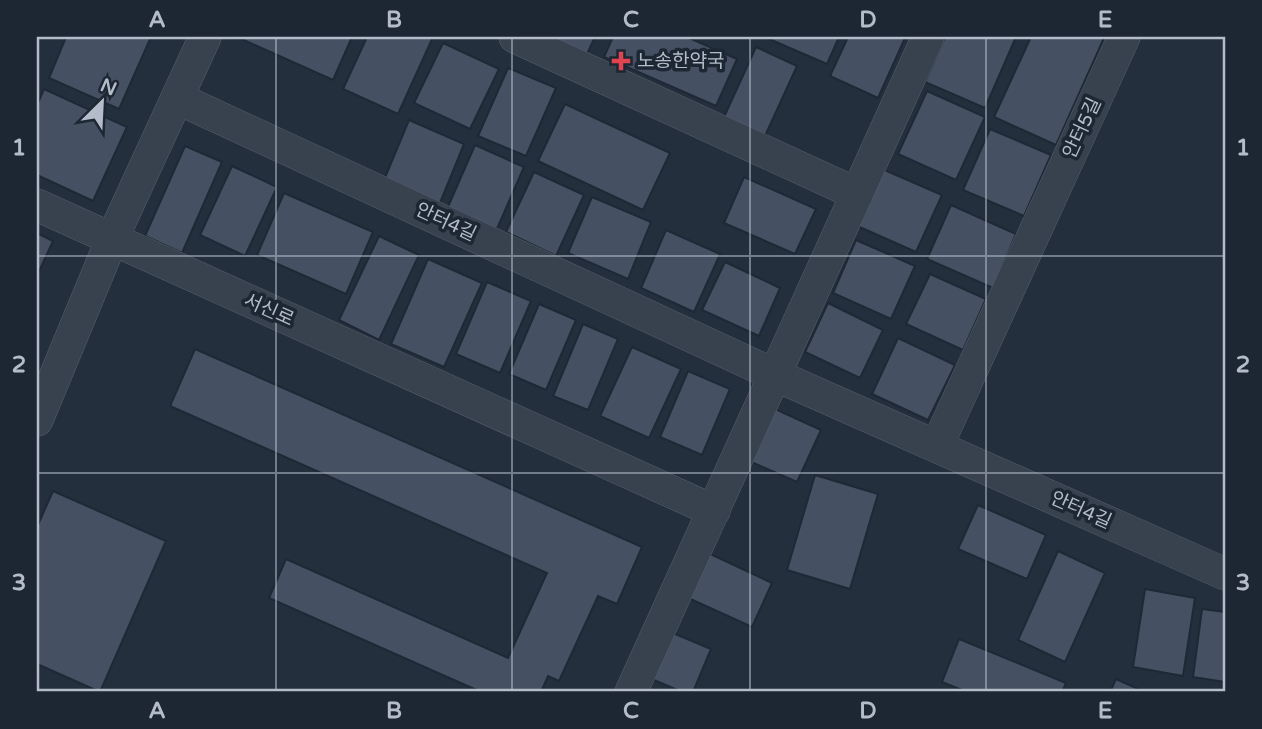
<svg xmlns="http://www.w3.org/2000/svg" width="1262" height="729" viewBox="0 0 1262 729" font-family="'Varela Round','Noto Sans KR',sans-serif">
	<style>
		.building { fill: #455162; stroke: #1f2835; stroke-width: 2 }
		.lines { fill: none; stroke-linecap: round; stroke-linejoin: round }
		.street-casing { stroke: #565f6c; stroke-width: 33 }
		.street { stroke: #38414e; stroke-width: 32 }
		.grid { fill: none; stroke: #b4bcc9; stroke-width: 2; stroke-opacity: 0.55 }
		.health-dot { fill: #e0444e; stroke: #1d2633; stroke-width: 2.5 }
		.labels { text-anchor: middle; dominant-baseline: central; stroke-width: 7; stroke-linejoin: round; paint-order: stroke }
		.poi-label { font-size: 19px; fill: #b4bcc9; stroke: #1d2633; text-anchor: start }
		.street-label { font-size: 19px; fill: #b4bcc9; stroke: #1d2633 }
		.neatline { fill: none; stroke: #b4bcc9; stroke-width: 2.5 }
		.grid-label { font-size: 23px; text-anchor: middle; font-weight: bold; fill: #b4bcc9 }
	</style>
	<rect width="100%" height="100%" fill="#242f3e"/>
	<!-- building -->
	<g class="building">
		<polygon points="66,37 151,37 119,109 49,78"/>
		<polygon points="237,37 352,37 333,80"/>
		<polygon points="367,37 433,37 398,114 343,89"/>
		<polygon points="547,37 595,37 587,54"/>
		<polygon points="613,37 687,37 737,59 716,106 604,57"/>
		<polygon points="769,37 839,37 827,64 769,39"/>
		<polygon points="848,37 905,38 878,98 830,76"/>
		<polygon points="945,37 1016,37 985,108 925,82"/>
		<polygon points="1031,37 1104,38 1056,145 994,117"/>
		<polygon points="443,43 499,69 470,129 414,103"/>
		<polygon points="756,47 797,66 765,136 724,117"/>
		<polygon points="508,68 556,88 526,156 478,136"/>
		<polygon points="44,89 127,127 93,201 37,175 37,105"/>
		<polygon points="927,91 985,117 956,180 898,154"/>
		<polygon points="565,104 670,153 643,210 538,161"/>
		<polygon points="409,120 464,144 440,203 384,180"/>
		<polygon points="990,129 1051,155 1024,216 963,190"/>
		<polygon points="475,145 524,167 496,231 447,209"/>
		<polygon points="185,146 222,162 182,253 145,236"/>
		<polygon points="232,166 277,187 245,256 200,235"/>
		<polygon points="880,168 942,195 916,252 855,225"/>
		<polygon points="534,172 584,195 556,256 506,232"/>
		<polygon points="744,177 816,209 795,254 724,223"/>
		<polygon points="284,193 373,232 346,294 257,255"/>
		<polygon points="592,197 651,222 628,279 568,253"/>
		<polygon points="951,205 1016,234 993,288 927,259"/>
		<polygon points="666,230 720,254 694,312 641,288"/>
		<polygon points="37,233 53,241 37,276"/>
		<polygon points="379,236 419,255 379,340 339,320"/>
		<polygon points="856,240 915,266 891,319 833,293"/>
		<polygon points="428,259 482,283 444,367 391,344"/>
		<polygon points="725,262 780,288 759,336 702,310"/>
		<polygon points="930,274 986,299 963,350 906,324"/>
		<polygon points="487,282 531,301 500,373 456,354"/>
		<polygon points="828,303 883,330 860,378 805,352"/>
		<polygon points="539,304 576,320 546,390 509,374"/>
		<polygon points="583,324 618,339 588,410 553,396"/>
		<polygon points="898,338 955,365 928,420 872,394"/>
		<polygon points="632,347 681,369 649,438 600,416"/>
		<polygon points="195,349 642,547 617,604 598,596 559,681 548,676 541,692 481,692 269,598 286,559 508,658 547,573 170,406"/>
		<polygon points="688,371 730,389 702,455 660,437"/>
		<polygon points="773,408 821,430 797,482 749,461"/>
		<polygon points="815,475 878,494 850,589 787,570"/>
		<polygon points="53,491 166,541 100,692 37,664 37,527"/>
		<polygon points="978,505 1046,535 1027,579 958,549"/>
		<polygon points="1058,551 1105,573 1065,662 1018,640"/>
		<polygon points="706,552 772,583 752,627 686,597"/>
		<polygon points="1145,589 1195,598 1183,676 1133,667"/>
		<polygon points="1202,609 1225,612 1225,682 1193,677"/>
		<polygon points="668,631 711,649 693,692 682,692 647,677"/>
		<polygon points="959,639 1066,683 1062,692 967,692 942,682"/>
		<polygon points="1116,679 1145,692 1110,692"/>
	</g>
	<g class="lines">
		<!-- street casing -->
		<g class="street-casing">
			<g id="street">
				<polyline points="515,37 857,194"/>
				<polyline points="177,98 775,375 1225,574"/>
				<polyline points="37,205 714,511"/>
				<polyline points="37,420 112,239 205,37"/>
				<polyline points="937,446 1124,37"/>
				<polyline points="631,692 928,37"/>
			</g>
		</g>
		<!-- street -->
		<use href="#street" class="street"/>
	</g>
	<!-- grid -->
	<path class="grid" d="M276,37V692M512,37V692M750,37V692M986,37V692M37,256H1225M37,473H1225"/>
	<!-- markers -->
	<path class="health-dot" d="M617.5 50.5h7v7h7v7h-7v7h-7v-7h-7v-7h7z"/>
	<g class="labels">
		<!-- poi labels -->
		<g class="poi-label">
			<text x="637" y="61">노송한약국</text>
		</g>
		<!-- street labels -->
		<g class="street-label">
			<text transform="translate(1082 128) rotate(-65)">안터5길</text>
			<text transform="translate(446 222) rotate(25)">안터4길</text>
			<text transform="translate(269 310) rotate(24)">서신로</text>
			<text transform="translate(1081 510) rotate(24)">안터4길</text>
		</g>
	</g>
	<!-- border -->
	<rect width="1262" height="729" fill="none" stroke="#1d2633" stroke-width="77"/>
	<!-- north arrow -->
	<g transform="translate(102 102) rotate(24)" stroke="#1d2633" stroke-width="5" paint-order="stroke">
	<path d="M0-5L12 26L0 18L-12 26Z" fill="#b4bcc9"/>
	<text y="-10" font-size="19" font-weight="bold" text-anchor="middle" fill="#b4bcc9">N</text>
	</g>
	<rect x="38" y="38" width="1186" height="652" class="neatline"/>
	<g class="grid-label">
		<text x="157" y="27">A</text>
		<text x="394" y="27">B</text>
		<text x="631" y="27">C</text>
		<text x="868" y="27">D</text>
		<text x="1105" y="27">E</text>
		<text x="19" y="155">1</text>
		<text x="1243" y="155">1</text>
		<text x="19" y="372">2</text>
		<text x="1243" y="372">2</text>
		<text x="19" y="590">3</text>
		<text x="1243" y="590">3</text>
		<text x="157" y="718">A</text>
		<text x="394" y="718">B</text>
		<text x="631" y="718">C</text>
		<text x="868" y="718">D</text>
		<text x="1105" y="718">E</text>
	</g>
</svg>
